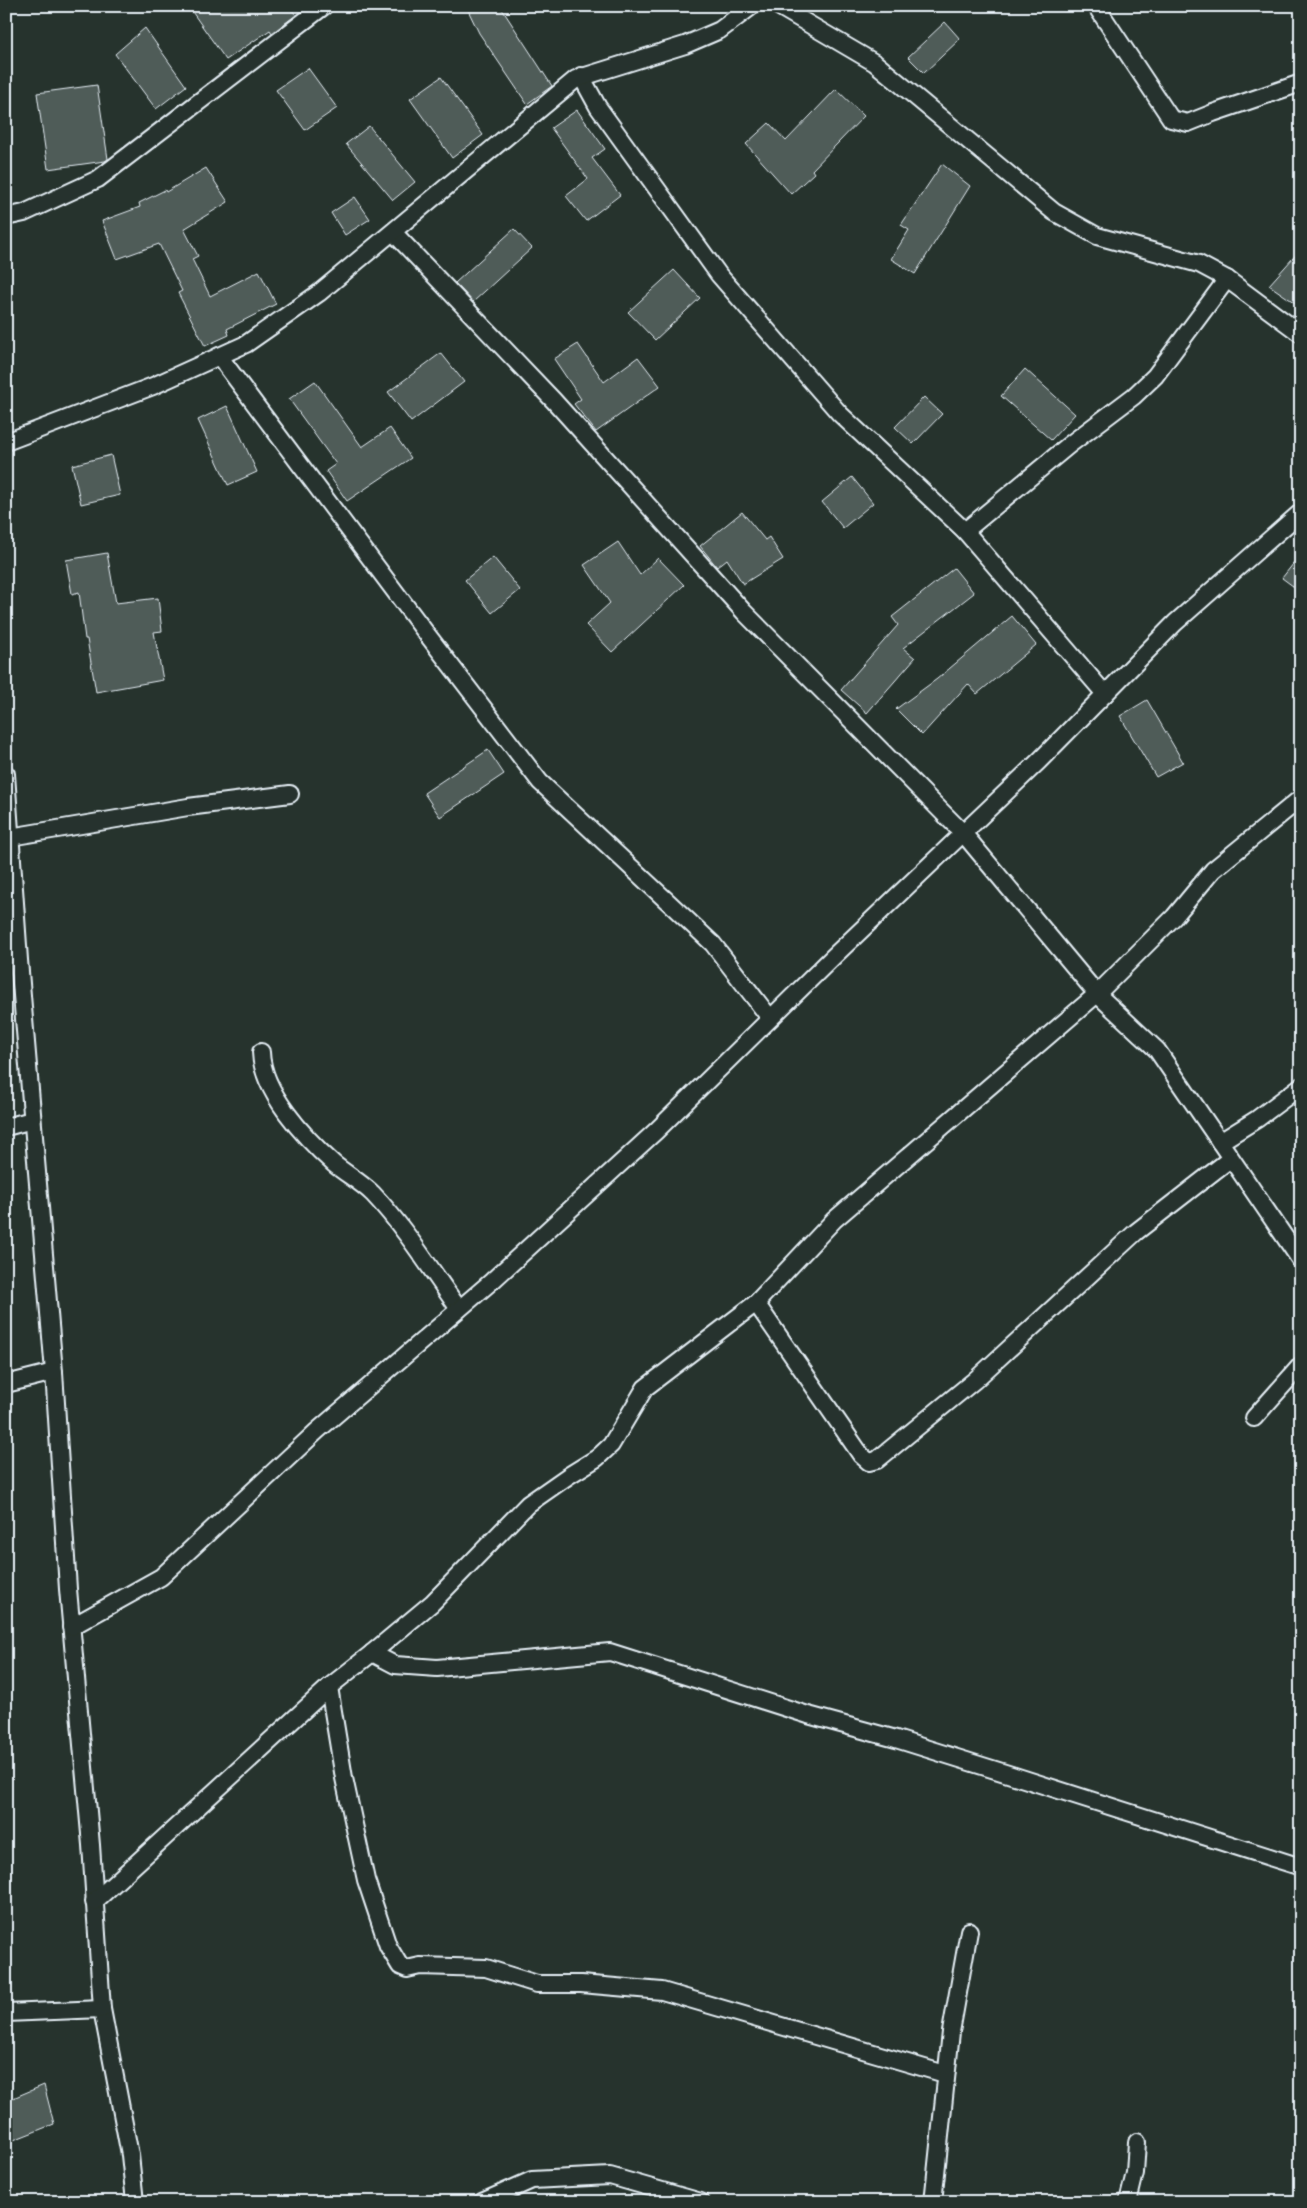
<svg xmlns="http://www.w3.org/2000/svg" width="1307" height="2208" viewBox="0 0 1307 2208" font-family="'Gochi Hand',sans-serif">
	<style>
		.building { fill: #505c59; stroke: #e8f1f8 }
		.lines { fill: none; stroke-linecap: round; stroke-linejoin: round }
		.street-casing { stroke: #e8f1f8; stroke-width: 20 }
		.street { stroke: #26332d; stroke-width: 16 }
	</style>
	<rect width="100%" height="100%" fill="#26332d"/>
	<filter id="ink" filterUnits="userSpaceOnUse"><feTurbulence type="fractalNoise" baseFrequency=".02" numOctaves="2"/><feDisplacementMap in="SourceGraphic" scale="10" xChannelSelector="R" yChannelSelector="G"/><feConvolveMatrix kernelMatrix="1 2 1 2 8 2 1 2 1" color-interpolation-filters="sRGB"/></filter>
	<g filter="url(#ink)">
		<!-- building -->
		<g class="building">
			<polygon points="188,6 289,6 296,15 272,33 270,30 226,60"/>
			<polygon points="466,6 500,6 552,86 527,104 479,33"/>
			<polygon points="945,22 960,39 924,73 908,57"/>
			<polygon points="145,28 186,86 156,109 115,54"/>
			<polygon points="308,68 337,108 305,130 276,90"/>
			<polygon points="441,77 483,135 452,158 410,99"/>
			<polygon points="97,85 108,159 105,161 48,169 37,93"/>
			<polygon points="836,89 864,116 812,170 814,173 791,194 746,144 769,123 786,141"/>
			<polygon points="577,110 605,149 592,158 620,195 586,221 566,196 588,179 551,128"/>
			<polygon points="369,126 415,182 393,200 346,144"/>
			<polygon points="942,164 970,186 915,274 891,259 909,230 901,225"/>
			<polygon points="206,168 228,202 184,229 198,256 192,259 210,296 259,271 276,304 227,329 229,335 205,346 178,293 182,291 159,244 117,259 102,221 140,207 139,203 165,190 166,192"/>
			<polygon points="355,197 370,219 345,235 331,213"/>
			<polygon points="514,229 532,248 473,302 455,283"/>
			<polygon points="1301,249 1301,307 1269,285"/>
			<polygon points="674,270 700,298 655,340 628,312"/>
			<polygon points="578,344 604,382 638,357 660,386 596,432 574,404 581,399 554,359"/>
			<polygon points="441,353 464,382 411,422 388,392"/>
			<polygon points="1025,369 1075,414 1051,440 1001,396"/>
			<polygon points="315,381 362,447 390,428 411,458 347,501 326,471 336,464 289,399"/>
			<polygon points="924,397 942,414 913,444 895,427"/>
			<polygon points="227,406 257,472 228,485 198,420"/>
			<polygon points="111,455 120,495 81,504 72,465"/>
			<polygon points="852,477 873,503 843,528 822,502"/>
			<polygon points="742,512 765,540 769,537 783,559 743,584 727,559 717,567 700,546"/>
			<polygon points="618,542 640,575 658,558 684,585 612,652 586,625 610,603 584,565"/>
			<polygon points="107,553 116,603 158,598 162,631 154,632 163,680 96,692 87,639 85,639 79,592 72,594 66,560"/>
			<polygon points="1301,554 1301,592 1282,578"/>
			<polygon points="493,557 520,590 492,613 465,580"/>
			<polygon points="954,568 974,593 903,648 915,658 867,713 841,690 898,625 892,617"/>
			<polygon points="1012,616 1036,645 977,694 968,684 922,735 896,709 937,679"/>
			<polygon points="1147,700 1183,762 1156,777 1120,716"/>
			<polygon points="488,750 504,774 440,817 424,793"/>
			<polygon points="44,2085 54,2124 6,2143 6,2101"/>
		</g>
		<g class="lines">
			<!-- street casing -->
			<g class="street-casing">
				<g id="street">
					<polyline points="778,6 875,63 1054,212 1097,236 1199,264 1227,279 1301,334"/>
					<polyline points="1096,6 1171,119 1188,123 1213,113 1301,83"/>
					<polyline points="581,76 598,107 719,275 840,414 965,531 1105,694"/>
					<polyline points="6,217 24,213 98,179 324,6"/>
					<polyline points="393,232 554,401 744,612 963,833 1097,994 1157,1050 1220,1142"/>
					<polyline points="219,356 426,633 540,782 713,944 770,1018"/>
					<polyline points="6,442 153,386 246,344 319,293 576,79 685,45 720,30 752,6"/>
					<polyline points="965,531 1069,445 1134,396 1155,376 1227,279"/>
					<polyline points="6,774 19,960 54,1372 68,1589 91,1845 102,2009 130,2155 135,2202"/>
					<polyline points="10,837 188,807 290,794"/>
					<path d="M261,1052C262,1092 305,1138 334,1164C346,1174 361,1182 373,1194C406,1229 431,1270 459,1309"/>
					<polyline points="1301,1086 1257,1119 1220,1142 1301,1261"/>
					<polyline points="6,1127 32,1120"/>
					<polyline points="756,1303 861,1455 869,1462 877,1460 975,1380 1136,1232 1230,1159"/>
					<polyline points="6,1384 54,1372"/>
					<polyline points="1254,1418 1301,1365"/>
					<polyline points="71,1627 161,1577 317,1431 492,1281 656,1131 834,956 1039,761 1175,623 1301,512"/>
					<polyline points="372,1653 395,1665 437,1668 610,1652 808,1715 896,1739 1021,1778 1301,1867"/>
					<polyline points="329,1687 344,1778 366,1880 388,1946 400,1966 407,1969 420,1966 486,1968 537,1984 581,1984 662,1991 945,2074"/>
					<polyline points="94,1902 329,1687 372,1653 432,1603 528,1504 568,1476 597,1458 611,1445 645,1388 756,1303 834,1220 1097,994 1174,917 1213,870 1301,798"/>
					<polyline points="6,2013 102,2009"/>
					<polyline points="482,2202 532,2180 610,2176 701,2202"/>
					<polyline points="933,2202 951,2032 969,1931"/>
					<polyline points="1128,2202 1135,2173 1137,2142"/>
				</g>
			</g>
			<!-- street -->
			<use href="#street" class="street"/>
		</g>
	</g>
	<!-- margin -->
	<rect width="1307" height="2208" fill="none" stroke="#26332d" stroke-width="25"/>
	<rect x="12" y="12" width="1282" height="2183" fill="none" stroke="#e8f1f8" stroke-width="2" filter="url(#ink)"/>
</svg>
